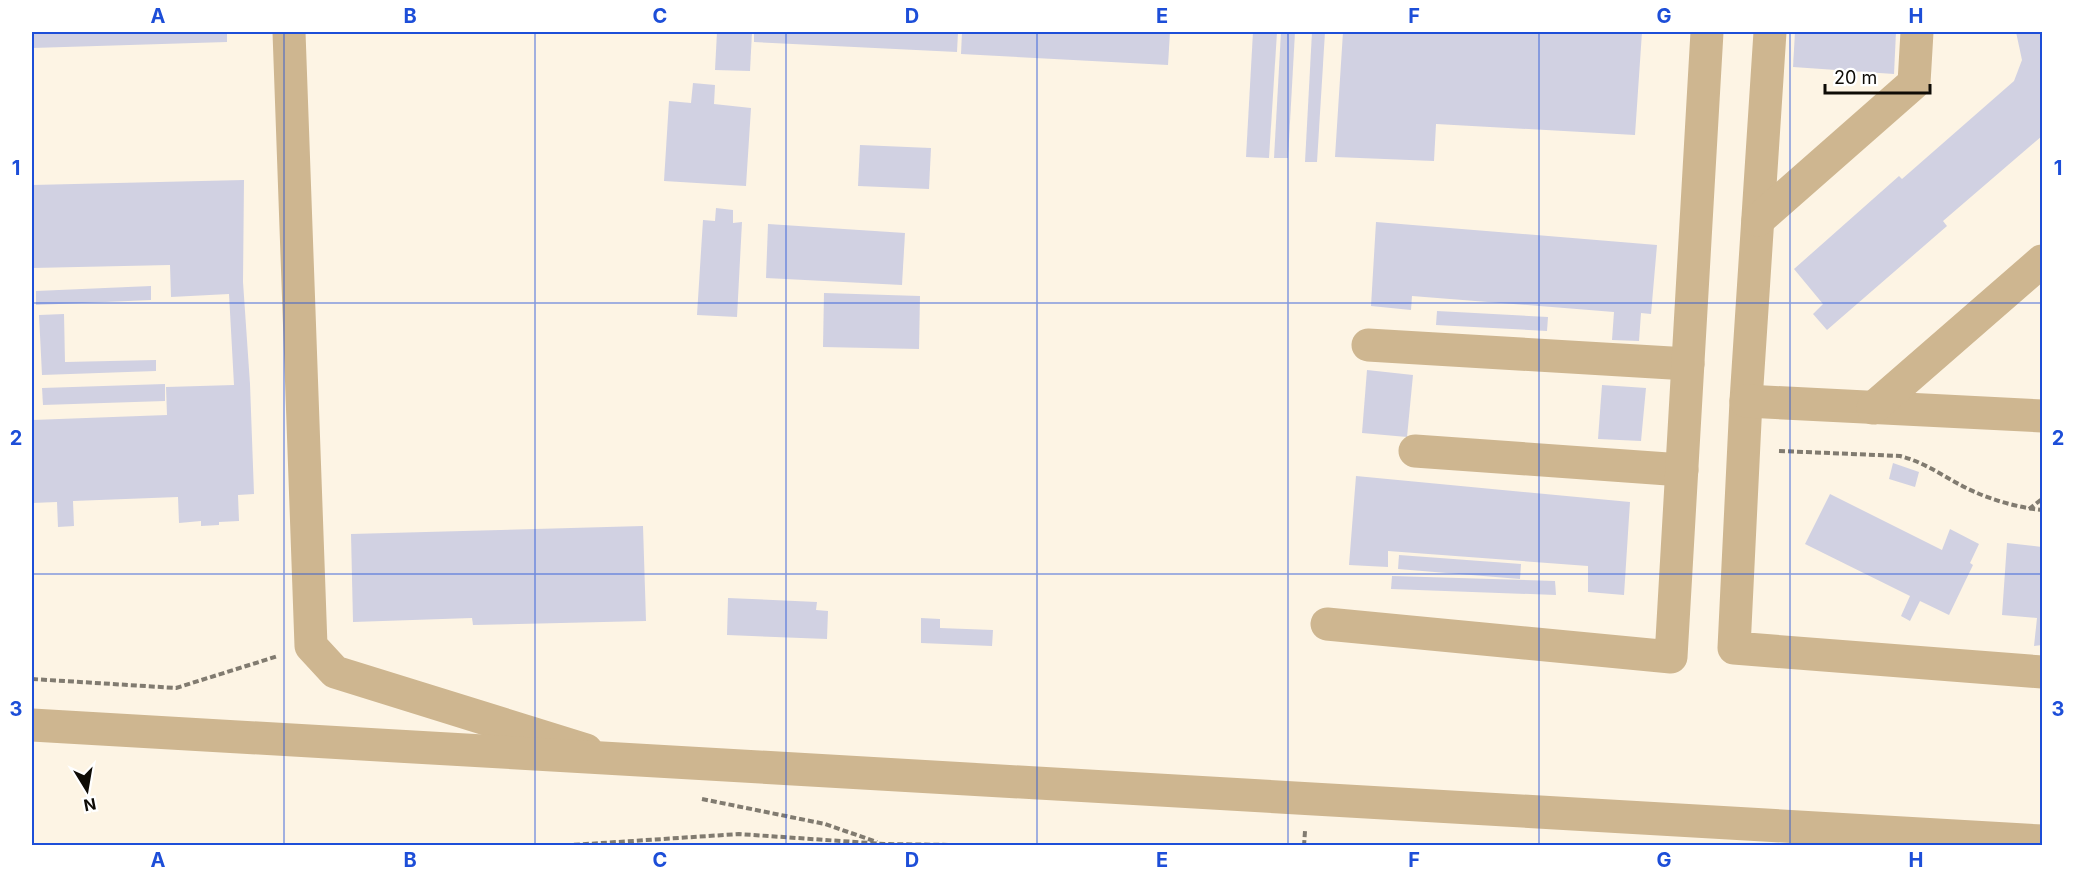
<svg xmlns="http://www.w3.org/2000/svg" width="2074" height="877" viewBox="0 0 2074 877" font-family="Inter,sans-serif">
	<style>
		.building { fill: #d1d1e2 }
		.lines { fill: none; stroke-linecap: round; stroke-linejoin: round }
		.path { stroke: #817b70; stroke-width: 4; stroke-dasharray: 6 3; stroke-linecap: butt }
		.minor { stroke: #ceb690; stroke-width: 33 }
		.tertiary { stroke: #ceb690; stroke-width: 33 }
		.grid { fill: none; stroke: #1d4ed8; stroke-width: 1.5; stroke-opacity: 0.55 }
		.neatline { fill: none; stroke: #1d4ed8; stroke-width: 2 }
		.grid-label { font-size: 20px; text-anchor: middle; font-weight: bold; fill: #1d4ed8 }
	</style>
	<rect width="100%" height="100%" fill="#fdf4e4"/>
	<!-- building -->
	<g class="building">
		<polygon points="32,32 227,32 227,42 32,48"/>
		<polygon points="717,32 752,32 750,71 715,70"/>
		<polygon points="754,32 958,32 957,52 754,42"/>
		<polygon points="962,32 1170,32 1168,65 961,54"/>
		<polygon points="1253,32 1277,32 1269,158 1246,157"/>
		<polygon points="1281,32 1295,32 1288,158 1274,158"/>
		<polygon points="1312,32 1325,32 1317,162 1305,162"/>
		<polygon points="1343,32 1642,32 1635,135 1436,124 1434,161 1335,157"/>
		<polygon points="1795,32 1896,32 1894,74 1793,67"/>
		<polygon points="2016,32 2042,32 2042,136 1943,221 1947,226 1827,330 1813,314 1823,304 1794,269 1899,176 1902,179 2014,81 2022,60"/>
		<polygon points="693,83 715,85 714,104 751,108 746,186 664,181 669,101 691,103"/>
		<polygon points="860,145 931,148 929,189 858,186"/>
		<polygon points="244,180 243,282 250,384 254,494 238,495 239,521 219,522 219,525 201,526 201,521 179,523 178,497 73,501 74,526 58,527 57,502 32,503 32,420 167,415 166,387 234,385 229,294 171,297 170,265 32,268 32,185"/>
		<polygon points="716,208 733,210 733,223 742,222 737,317 697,315 703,220 715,221"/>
		<polygon points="1376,222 1657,245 1651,314 1641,313 1639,341 1612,340 1614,312 1412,296 1411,310 1371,306"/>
		<polygon points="768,224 905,233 902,285 766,278"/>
		<polygon points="151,286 151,300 36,305 36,291"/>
		<polygon points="824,293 920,296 919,349 823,347"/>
		<polygon points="1437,311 1548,317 1547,331 1436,325"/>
		<polygon points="64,314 65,362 156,360 156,371 42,375 39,315"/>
		<polygon points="1367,370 1413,375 1407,437 1362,433"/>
		<polygon points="165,384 165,401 43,405 42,388"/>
		<polygon points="1602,385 1646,388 1641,441 1598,439"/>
		<polygon points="1893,463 1919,472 1915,487 1889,479"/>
		<polygon points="1356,476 1630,502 1624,595 1588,592 1588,566 1388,551 1388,567 1349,565"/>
		<polygon points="1830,494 1942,550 1950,529 1979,544 1970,563 1973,565 1949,615 1920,601 1910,621 1901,616 1910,596 1805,544"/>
		<polygon points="643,526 646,621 473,625 472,618 353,622 351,534"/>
		<polygon points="2007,543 2042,547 2040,561 2042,562 2042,645 2034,646 2037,618 2002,615"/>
		<polygon points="1399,555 1521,564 1520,579 1398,569"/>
		<polygon points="1392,576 1555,581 1556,595 1391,589"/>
		<polygon points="728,598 817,602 816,610 828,611 827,639 727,635"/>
		<polygon points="921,618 940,619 940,628 993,630 992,646 921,643"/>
	</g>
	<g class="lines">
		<!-- path -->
		<g class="path">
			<path d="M1779,451L1900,456C1928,463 1949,481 1975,492C1995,501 2021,508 2042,510"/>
			<polyline points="2029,509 2042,499"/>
			<polyline points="32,679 176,688 278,656"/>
			<polyline points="702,799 825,824 877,842"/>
			<polyline points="556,846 739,834 884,844 1019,846"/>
			<polyline points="1304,846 1305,831"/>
		</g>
		<!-- minor -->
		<g class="minor">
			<polyline points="289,32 311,646 335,672 586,750"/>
			<polyline points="1770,32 1746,401 1734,648 2042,672"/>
			<polyline points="1758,220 1914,83 1917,32"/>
			<polyline points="1368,345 1688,364"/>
			<polyline points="1746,401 2042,416"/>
			<polyline points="1873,408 2042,261"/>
			<polyline points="1415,451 1682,470"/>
			<polyline points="1327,624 1671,657 1707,32"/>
		</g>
		<!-- tertiary -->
		<path class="tertiary" d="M32,725C702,761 1372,800 2042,841"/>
	</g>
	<!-- grid -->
	<path class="grid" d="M284,32V846M535,32V846M786,32V846M1037,32V846M1288,32V846M1539,32V846M1790,32V846M32,303H2042M32,574H2042"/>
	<!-- border -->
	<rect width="2074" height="877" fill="none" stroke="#ffffff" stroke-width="66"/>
	<!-- north arrow -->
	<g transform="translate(87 790) rotate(169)" stroke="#ffffff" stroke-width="4.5" paint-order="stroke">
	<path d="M0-4.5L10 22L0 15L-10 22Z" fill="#0e0b06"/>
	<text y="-9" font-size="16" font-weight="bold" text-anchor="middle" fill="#0e0b06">N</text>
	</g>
	<!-- scale -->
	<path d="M1825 84v9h105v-9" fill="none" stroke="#0e0b06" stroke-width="3"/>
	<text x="1834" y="84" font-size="18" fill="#0e0b06" stroke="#ffffff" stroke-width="4.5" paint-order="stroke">20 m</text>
	<rect x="33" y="33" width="2008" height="811" class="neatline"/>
	<g class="grid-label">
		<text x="158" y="23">A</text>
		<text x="410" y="23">B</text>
		<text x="660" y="23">C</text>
		<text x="912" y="23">D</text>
		<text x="1162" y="23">E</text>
		<text x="1414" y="23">F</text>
		<text x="1664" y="23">G</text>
		<text x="1916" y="23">H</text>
		<text x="16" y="175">1</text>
		<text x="2058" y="175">1</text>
		<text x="16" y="445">2</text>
		<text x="2058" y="445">2</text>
		<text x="16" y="716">3</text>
		<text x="2058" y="716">3</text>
		<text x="158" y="867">A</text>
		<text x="410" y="867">B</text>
		<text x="660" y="867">C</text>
		<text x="912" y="867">D</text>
		<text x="1162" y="867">E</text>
		<text x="1414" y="867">F</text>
		<text x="1664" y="867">G</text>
		<text x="1916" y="867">H</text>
	</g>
</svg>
